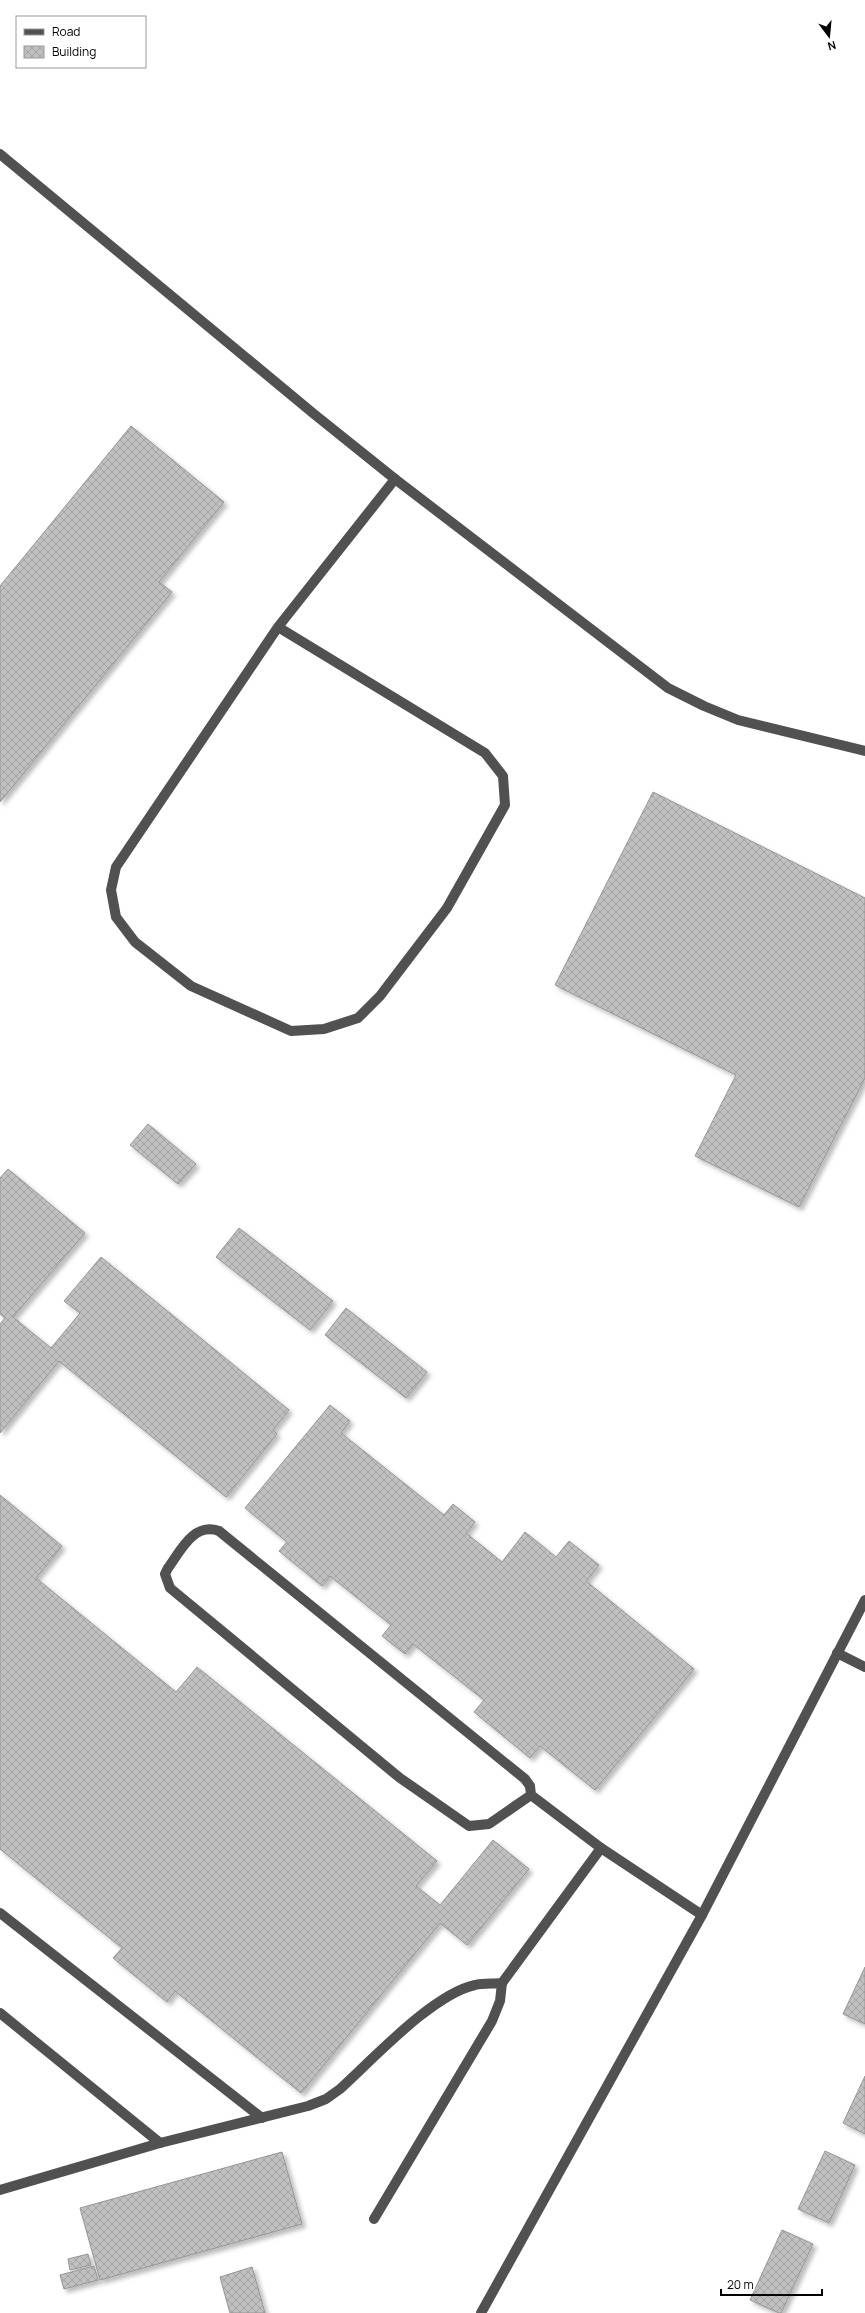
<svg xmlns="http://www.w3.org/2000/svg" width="865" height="2313" viewBox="0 0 865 2313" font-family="Manrope,sans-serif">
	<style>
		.building { fill: url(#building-cross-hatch); stroke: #959595; filter: url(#shadow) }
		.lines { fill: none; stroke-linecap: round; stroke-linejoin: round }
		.minor { stroke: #515151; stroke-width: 10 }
	</style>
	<defs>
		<pattern id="building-cross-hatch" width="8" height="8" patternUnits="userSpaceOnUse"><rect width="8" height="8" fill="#c0c0c0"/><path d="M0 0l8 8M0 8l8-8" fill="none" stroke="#a3a3a3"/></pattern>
		<filter id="shadow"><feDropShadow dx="3.5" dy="3.5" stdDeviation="2" flood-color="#0004"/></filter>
	</defs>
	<rect width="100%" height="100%" fill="#fff"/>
	<!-- building -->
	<g class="building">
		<polygon points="131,426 224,502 159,582 172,592 0,802 0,586"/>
		<polygon points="653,792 865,898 865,1078 799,1207 695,1156 736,1075 555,985"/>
		<polygon points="148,1124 196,1164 178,1184 130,1145"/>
		<polygon points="8,1169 85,1233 13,1317 51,1348 80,1313 64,1301 101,1257 289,1410 273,1430 277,1434 226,1497 59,1361 0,1433 0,1324 5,1318 0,1314 0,1178"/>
		<polygon points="239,1228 333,1301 310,1330 216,1257"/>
		<polygon points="346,1308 427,1372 406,1398 325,1335"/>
		<polygon points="330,1405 350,1421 341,1433 444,1515 453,1504 475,1522 466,1533 502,1562 525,1532 556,1557 569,1541 599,1565 586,1581 694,1669 595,1790 540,1746 530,1758 474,1712 484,1700 413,1644 405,1654 382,1636 391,1625 330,1576 322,1586 279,1551 287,1542 245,1508"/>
		<polygon points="0,1495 62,1546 36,1578 176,1692 197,1667 437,1861 416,1886 440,1905 493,1840 529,1869 467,1945 440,1923 301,2093 175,1991 167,2002 113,1958 122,1948 0,1849"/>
		<polygon points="865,1967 865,2024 843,2014"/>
		<polygon points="865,2076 865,2134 843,2123"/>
		<polygon points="825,2151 855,2165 829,2223 798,2209"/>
		<polygon points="282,2152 302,2224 100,2280 80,2208"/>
		<polygon points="782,2230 813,2244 781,2313 779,2313 750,2300"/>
		<polygon points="88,2254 91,2265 70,2270 68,2259"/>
		<polygon points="94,2266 98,2280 64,2289 60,2275"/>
		<polygon points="252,2267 265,2313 230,2313 220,2277"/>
	</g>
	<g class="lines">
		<!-- minor -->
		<g class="minor">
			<polyline points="0,154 314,414 395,479 668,688 704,706 738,720 865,751"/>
			<polyline points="278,627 485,753 503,776 505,805 447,908 380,996 358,1018 324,1029 291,1031 191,986 135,942 116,917 111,890 116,867 278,627 395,479"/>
			<polyline points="837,1653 865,1667"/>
			<path d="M531,1795L489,1824L469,1826L400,1778L170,1588L165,1574L168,1568C181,1550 194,1522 219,1531L525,1779L530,1786L531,1795L601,1848L702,1915"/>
			<polyline points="0,1913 262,2118"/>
			<polyline points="502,1983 601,1848"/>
			<polyline points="0,2013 160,2143"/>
			<path d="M0,2190L160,2143L308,2106L326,2099L340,2089C373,2059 433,1994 475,1985C483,1983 494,1984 502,1983L500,2001L492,2021L374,2219"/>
			<polyline points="481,2313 702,1915 865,1600"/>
		</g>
	</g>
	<!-- legend -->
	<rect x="16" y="16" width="130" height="52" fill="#ffffff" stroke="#999999"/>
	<rect x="24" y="29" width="20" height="6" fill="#515151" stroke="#999999"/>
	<text x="52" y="36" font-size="12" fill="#000000">Road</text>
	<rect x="24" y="46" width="20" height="12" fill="url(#building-cross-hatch)" stroke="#999999"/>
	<text x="52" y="56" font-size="12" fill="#000000">Building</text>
	<!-- north arrow -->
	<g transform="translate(829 36) rotate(164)" stroke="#ffffff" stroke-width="3" paint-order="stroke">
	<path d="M0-3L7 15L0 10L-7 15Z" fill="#000000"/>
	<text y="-6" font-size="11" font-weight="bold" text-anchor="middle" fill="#000000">N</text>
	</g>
	<!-- scale -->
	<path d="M721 2289v6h101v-6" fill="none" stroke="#000000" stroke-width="2"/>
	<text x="727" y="2289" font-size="12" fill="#000000" stroke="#ffffff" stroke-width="3" paint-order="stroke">20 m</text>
</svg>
